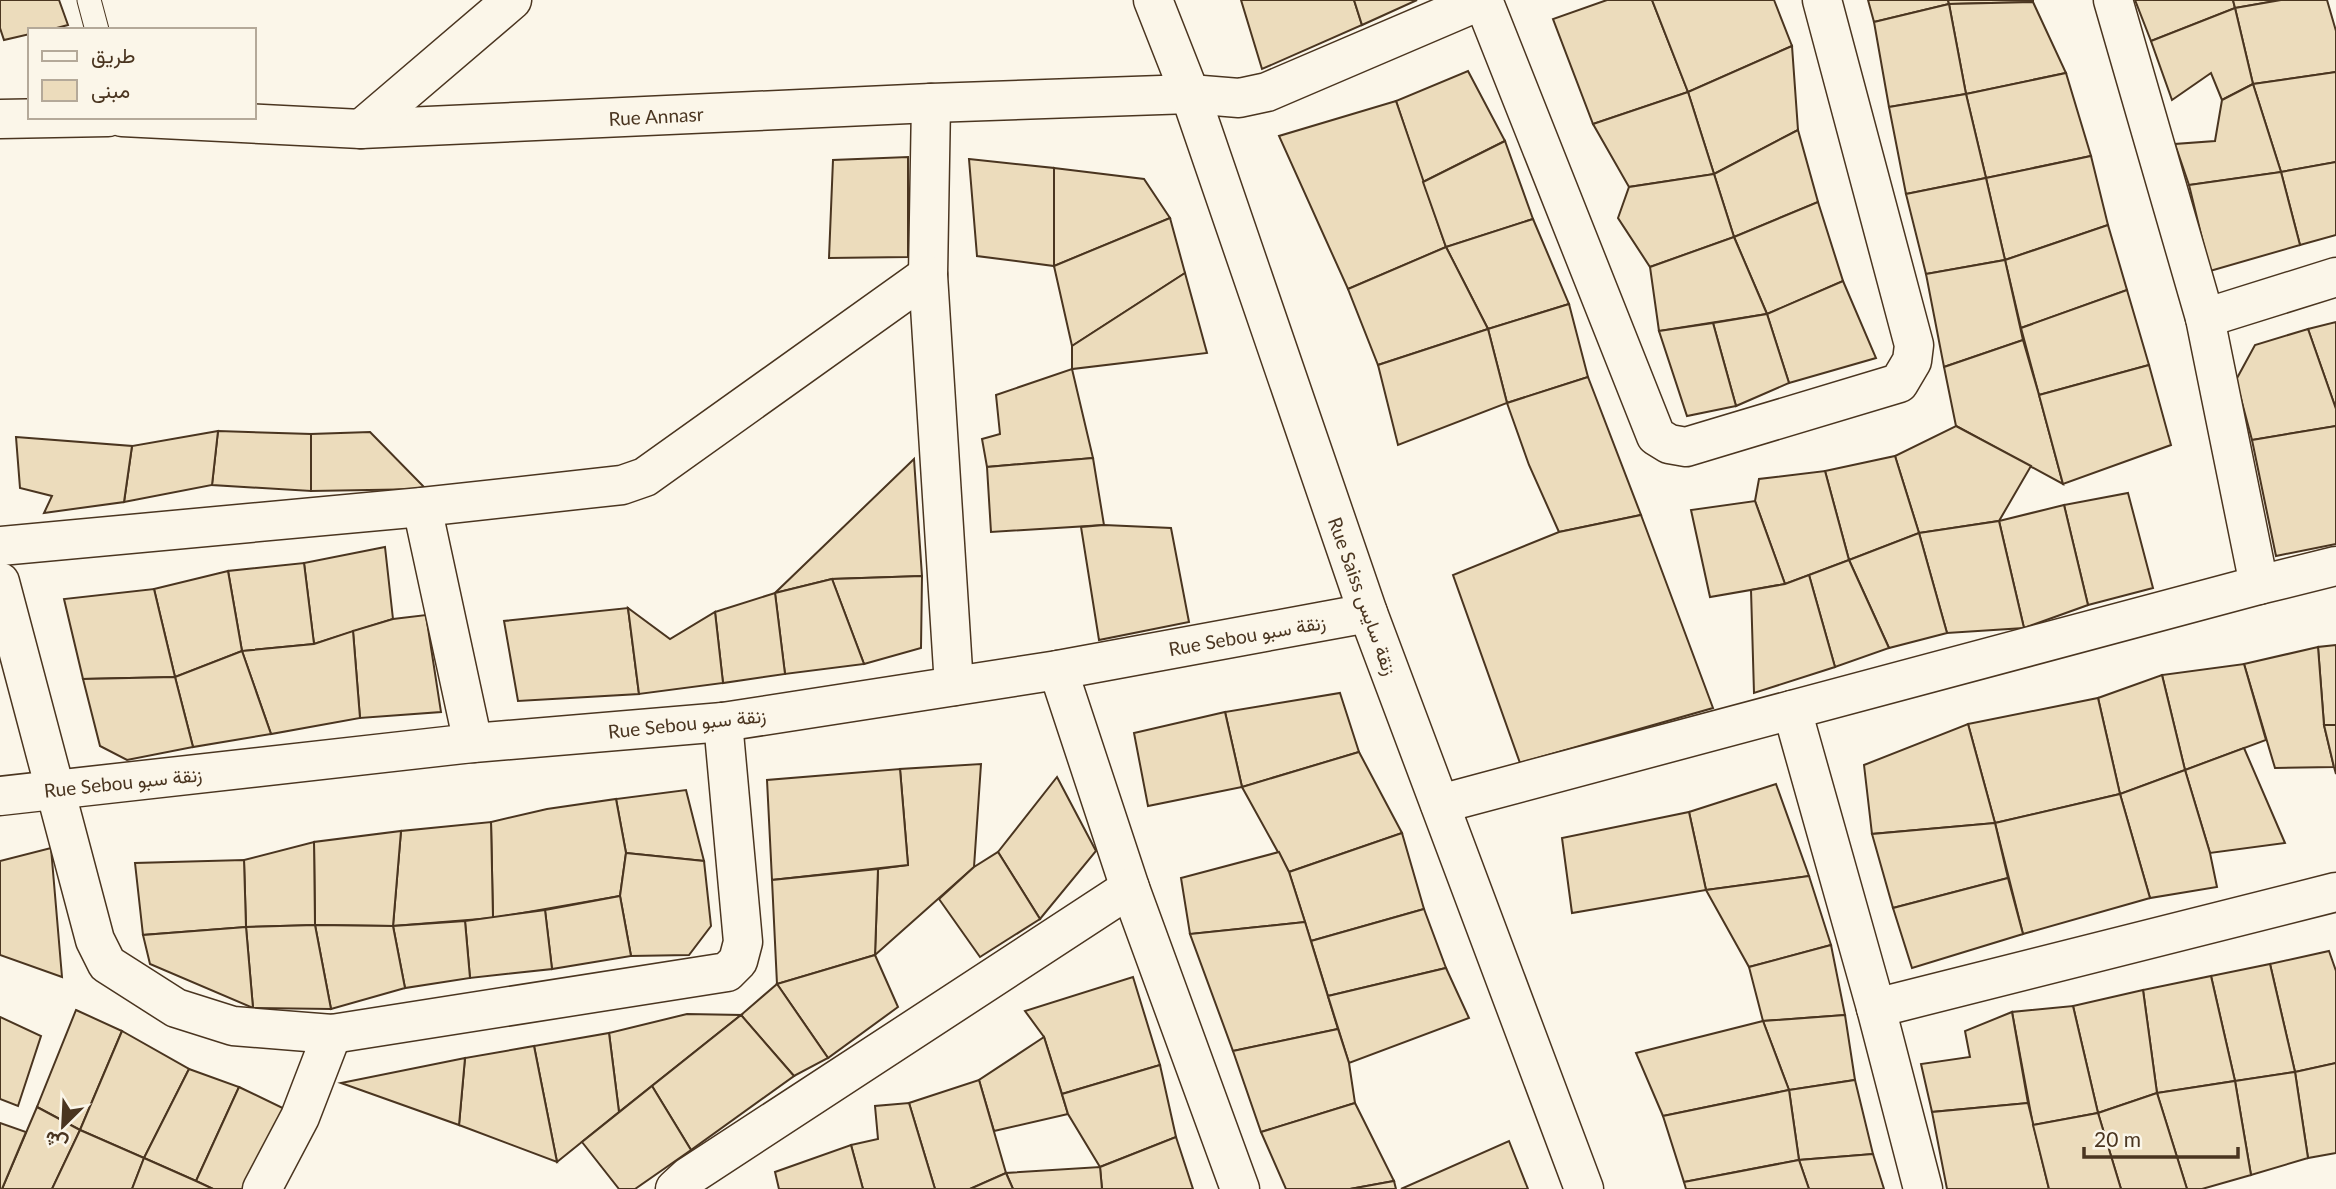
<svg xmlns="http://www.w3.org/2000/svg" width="2336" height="1189" viewBox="0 0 2336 1189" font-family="Lato,Vazirmatn,sans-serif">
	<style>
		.building { fill: #ecdcbc; stroke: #4a3520; stroke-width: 2 }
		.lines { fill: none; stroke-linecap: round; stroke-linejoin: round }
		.lane-casing { stroke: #4a3520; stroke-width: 25 }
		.street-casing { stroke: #4a3520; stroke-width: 41 }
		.secondary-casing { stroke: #4a3520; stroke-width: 41 }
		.lane { stroke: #fbf6e9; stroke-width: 23 }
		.street { stroke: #fbf6e9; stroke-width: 38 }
		.secondary { stroke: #fbf6e9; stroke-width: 38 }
		.labels { text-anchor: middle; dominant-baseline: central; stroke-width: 5; stroke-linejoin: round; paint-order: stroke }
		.street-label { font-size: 19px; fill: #4a3520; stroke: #fbf6e9 }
	</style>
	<rect width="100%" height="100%" fill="#fbf6e9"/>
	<!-- building -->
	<g class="building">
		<polygon points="0,0 59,0 68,25 49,30 30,30 30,34 4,40 0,28"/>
		<polygon points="1241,0 1354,0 1362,25 1262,69"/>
		<polygon points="1354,0 1417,0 1362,25"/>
		<polygon points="1607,0 1652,0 1688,92 1593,124 1553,19"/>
		<polygon points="1652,0 1774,0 1792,46 1688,92"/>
		<polygon points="1868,0 1948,0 1949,4 1874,22"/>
		<polygon points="1948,0 2033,0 2033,2 1949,4"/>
		<polygon points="2135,0 2233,0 2235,8 2151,41"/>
		<polygon points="2233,0 2281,0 2235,8"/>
		<polygon points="2281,0 2327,0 2336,31 2336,72 2253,84 2235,8"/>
		<polygon points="2033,2 2066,73 1966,94 1949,4"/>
		<polygon points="1949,4 1966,94 1889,107 1874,22"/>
		<polygon points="2235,8 2253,84 2222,100 2211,73 2172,100 2151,41"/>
		<polygon points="1792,46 1798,130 1714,174 1688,92"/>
		<polygon points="1468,71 1505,141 1423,182 1396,101"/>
		<polygon points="2336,72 2336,162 2281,172 2253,84"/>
		<polygon points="2066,73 2091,156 1986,178 1966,94"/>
		<polygon points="2253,84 2281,172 2189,185 2175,144 2215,141 2222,100"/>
		<polygon points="1688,92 1714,174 1629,187 1593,124"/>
		<polygon points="1966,94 1986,178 1906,194 1889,107"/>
		<polygon points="1396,101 1446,247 1348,289 1279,136"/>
		<polygon points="1798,130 1818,202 1734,237 1714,174"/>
		<polygon points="1505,141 1533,219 1446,247 1423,182"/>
		<polygon points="2091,156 2108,225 2005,260 1986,178"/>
		<polygon points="908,157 908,257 829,258 833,160"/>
		<polygon points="969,159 1054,168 1054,266 977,256"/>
		<polygon points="2336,162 2336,235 2300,245 2281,172"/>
		<polygon points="1054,168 1144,179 1170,218 1054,266"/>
		<polygon points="2281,172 2300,245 2210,271 2189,185"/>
		<polygon points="1714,174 1734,237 1650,267 1618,218 1629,187"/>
		<polygon points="1986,178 2005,260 1926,274 1906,194"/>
		<polygon points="1818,202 1843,281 1767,314 1734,237"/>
		<polygon points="1170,218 1185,273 1072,346 1054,266"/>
		<polygon points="1533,219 1569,304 1488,329 1446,247"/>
		<polygon points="2108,225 2127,290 2021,328 2005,260"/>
		<polygon points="1734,237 1767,314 1659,331 1650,267"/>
		<polygon points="1446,247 1488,329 1378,365 1348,289"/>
		<polygon points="2005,260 2023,340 1944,367 1926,274"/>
		<polygon points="1185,273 1207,353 1072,369 1072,346"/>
		<polygon points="1843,281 1876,358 1789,383 1767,314"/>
		<polygon points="2127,290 2149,365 2039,395 2021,328"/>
		<polygon points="1569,304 1588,377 1507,403 1488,329"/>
		<polygon points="1767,314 1789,383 1736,406 1713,323"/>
		<polygon points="2336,322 2336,409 2308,329"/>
		<polygon points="1713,323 1736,406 1687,416 1659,331"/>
		<polygon points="1488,329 1507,403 1398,445 1378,365"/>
		<polygon points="2308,329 2336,409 2336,426 2252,440 2236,380 2255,345"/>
		<polygon points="2023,340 2039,395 2063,484 1956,426 1944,367"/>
		<polygon points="2149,365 2171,445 2063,484 2039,395"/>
		<polygon points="1072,369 1093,458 987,467 982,439 1000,434 996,395"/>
		<polygon points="1588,377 1641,515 1559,532 1529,465 1507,403"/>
		<polygon points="1956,426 2031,466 1999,521 1919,533 1895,456"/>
		<polygon points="2336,426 2336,544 2276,556 2252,440"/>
		<polygon points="218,431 311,434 311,491 212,485"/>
		<polygon points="218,431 212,485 124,502 132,446"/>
		<polygon points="370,432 426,489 311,491 311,434"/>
		<polygon points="16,437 132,446 124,502 44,513 52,496 20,488"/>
		<polygon points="1895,456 1919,533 1849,560 1825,471"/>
		<polygon points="1093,458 1104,525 991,532 987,467"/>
		<polygon points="914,459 922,576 832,579 775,593"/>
		<polygon points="1825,471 1849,560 1785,584 1755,501 1759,479"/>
		<polygon points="2128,493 2153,588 2088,605 2064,505"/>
		<polygon points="1755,501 1785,584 1710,597 1691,510"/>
		<polygon points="2064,505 2088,605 2024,628 1999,521"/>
		<polygon points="1641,515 1713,708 1520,763 1453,575 1559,532"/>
		<polygon points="1999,521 2024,628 1947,633 1919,533"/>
		<polygon points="1104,525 1171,528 1189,622 1099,640 1081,527"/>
		<polygon points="1919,533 1947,633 1889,648 1849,560"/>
		<polygon points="385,547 393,619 314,644 304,563"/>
		<polygon points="1849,560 1889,648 1835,667 1809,575"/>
		<polygon points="304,563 314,644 242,651 228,571"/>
		<polygon points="228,571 242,651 175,677 154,589"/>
		<polygon points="1809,575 1835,667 1754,693 1751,590 1785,584"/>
		<polygon points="922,576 921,648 864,664 832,579"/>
		<polygon points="832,579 864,664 785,674 775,593"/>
		<polygon points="154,589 175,677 83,679 64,599"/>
		<polygon points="775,593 785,674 723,683 715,612"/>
		<polygon points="628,608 639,694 518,701 504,621"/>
		<polygon points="628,608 670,639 715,612 723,683 639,694"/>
		<polygon points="426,615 441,712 360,718 353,631 393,619"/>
		<polygon points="353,631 360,718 271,734 242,651 314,644"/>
		<polygon points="2336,645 2336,725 2324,725 2318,647"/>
		<polygon points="2318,647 2324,725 2334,767 2275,768 2244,664"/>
		<polygon points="242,651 271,734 193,747 175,677"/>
		<polygon points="2244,664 2266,740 2185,770 2162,675"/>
		<polygon points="2162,675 2185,770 2120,794 2098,698"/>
		<polygon points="175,677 193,747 127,760 100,746 83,679"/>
		<polygon points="1340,693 1359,752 1242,787 1225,712"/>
		<polygon points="2098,698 2120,794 1995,823 1968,724"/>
		<polygon points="1225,712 1242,787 1148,806 1134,733"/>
		<polygon points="1968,724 1995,823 1872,834 1864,765"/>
		<polygon points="2324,725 2336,725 2336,774 2334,767"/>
		<polygon points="2244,748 2285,843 2210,853 2185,770"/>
		<polygon points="1359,752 1402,833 1289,872 1242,787"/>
		<polygon points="981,764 974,867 875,955 878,869 908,865 900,769"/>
		<polygon points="900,769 908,865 772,880 767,780"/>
		<polygon points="2185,770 2210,853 2217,887 2150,898 2120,794"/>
		<polygon points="1057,777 1096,851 1040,919 998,852"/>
		<polygon points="1776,784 1809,876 1706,890 1689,812"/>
		<polygon points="686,790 704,861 626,853 616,799"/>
		<polygon points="2120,794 2150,898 2023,934 1995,823"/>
		<polygon points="616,799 626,853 620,896 493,918 491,822 547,809"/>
		<polygon points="1689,812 1706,890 1572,913 1562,838"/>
		<polygon points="491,822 493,918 393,926 401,831"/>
		<polygon points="1995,823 2008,878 1893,908 1872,834"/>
		<polygon points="401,831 393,926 315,925 314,842"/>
		<polygon points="1402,833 1424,909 1311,941 1289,872"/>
		<polygon points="314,842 315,925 246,927 244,860"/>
		<polygon points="51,848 62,977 0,955 0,861"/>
		<polygon points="998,852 1040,919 980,957 939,899 974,867"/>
		<polygon points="1279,852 1289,872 1305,922 1190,934 1181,878"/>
		<polygon points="626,853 704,861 711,926 689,955 631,956 620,896"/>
		<polygon points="244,860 246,927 143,935 135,863"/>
		<polygon points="878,869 875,955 777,984 772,880"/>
		<polygon points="1809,876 1831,945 1749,967 1706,890"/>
		<polygon points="2008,878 2023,934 1912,968 1893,908"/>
		<polygon points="620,896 631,956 552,969 545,910"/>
		<polygon points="1424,909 1446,968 1328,996 1311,941"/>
		<polygon points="545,910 552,969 470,978 465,921"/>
		<polygon points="465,921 470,978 405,988 393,926"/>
		<polygon points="1305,922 1338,1029 1233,1051 1190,934"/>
		<polygon points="315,925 393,926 405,988 331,1009"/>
		<polygon points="315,925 331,1009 253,1008 246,927"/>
		<polygon points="246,927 253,1008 150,964 143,935"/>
		<polygon points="1831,945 1845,1015 1763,1021 1749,967"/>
		<polygon points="2329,951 2336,971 2336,1063 2295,1072 2270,964"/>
		<polygon points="875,955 898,1007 828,1058 777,984"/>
		<polygon points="2270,964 2295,1072 2235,1081 2211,976"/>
		<polygon points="1446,968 1469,1018 1349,1063 1328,996"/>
		<polygon points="2211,976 2235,1081 2157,1093 2143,990"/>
		<polygon points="1133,977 1160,1065 1062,1094 1044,1037 1025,1011"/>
		<polygon points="777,984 828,1058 794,1076 741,1015"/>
		<polygon points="2143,990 2157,1093 2098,1113 2073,1006"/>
		<polygon points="2073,1006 2098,1113 2033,1125 2012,1012"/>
		<polygon points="76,1010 122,1031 80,1130 37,1107"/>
		<polygon points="2012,1012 2028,1103 1932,1112 1921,1064 1970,1057 1965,1031"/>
		<polygon points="687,1014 741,1015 619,1112 609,1033"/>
		<polygon points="741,1015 794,1076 691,1150 652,1086"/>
		<polygon points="1845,1015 1855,1080 1789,1090 1763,1021"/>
		<polygon points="0,1017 41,1036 18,1106 0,1099"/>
		<polygon points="1763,1021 1789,1090 1663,1116 1636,1053"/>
		<polygon points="1338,1029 1349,1063 1355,1103 1261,1132 1233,1051"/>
		<polygon points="122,1031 189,1069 144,1158 80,1130"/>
		<polygon points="609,1033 619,1112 557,1162 534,1046"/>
		<polygon points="1044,1037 1068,1114 994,1131 979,1080"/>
		<polygon points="534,1046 557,1162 459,1125 465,1058"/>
		<polygon points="465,1058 459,1125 341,1083"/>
		<polygon points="2336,1063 2336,1153 2308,1158 2295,1072"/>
		<polygon points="1160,1065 1176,1137 1100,1167 1068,1114 1062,1094"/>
		<polygon points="189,1069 239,1087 196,1181 144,1158"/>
		<polygon points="2295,1072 2308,1158 2251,1175 2235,1081"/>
		<polygon points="979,1080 1006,1173 970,1189 935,1189 909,1103"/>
		<polygon points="1855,1080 1873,1154 1799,1160 1789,1090"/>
		<polygon points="2235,1081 2251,1175 2202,1189 2187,1189 2157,1093"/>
		<polygon points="652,1086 691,1150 635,1189 619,1189 582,1142"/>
		<polygon points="239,1087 295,1114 251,1189 213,1189 196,1181"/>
		<polygon points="1789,1090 1799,1160 1684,1182 1663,1116"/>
		<polygon points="2157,1093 2187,1189 2121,1189 2098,1113"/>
		<polygon points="909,1103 935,1189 863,1189 851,1145 878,1139 875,1106"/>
		<polygon points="1355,1103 1394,1181 1350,1189 1286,1189 1261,1132"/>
		<polygon points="2028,1103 2049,1189 1947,1189 1932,1112"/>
		<polygon points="37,1107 80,1130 52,1189 2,1189"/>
		<polygon points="2098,1113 2121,1189 2049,1189 2033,1125"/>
		<polygon points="0,1123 26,1132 2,1189 0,1189"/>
		<polygon points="80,1130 144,1158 132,1189 52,1189"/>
		<polygon points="1176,1137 1193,1189 1102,1189 1100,1167"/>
		<polygon points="1509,1141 1528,1189 1401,1189"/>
		<polygon points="851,1145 863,1189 779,1189 775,1172"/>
		<polygon points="1873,1154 1884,1189 1809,1189 1799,1160"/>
		<polygon points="144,1158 196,1181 213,1189 132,1189"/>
		<polygon points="1799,1160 1809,1189 1686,1189 1684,1182"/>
		<polygon points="1100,1167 1102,1189 1013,1189 1006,1173"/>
		<polygon points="1006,1173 1013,1189 970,1189"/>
		<polygon points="1394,1181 1396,1189 1350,1189"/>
	</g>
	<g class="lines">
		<!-- lane casing -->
		<g class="lane-casing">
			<polyline id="lane" points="89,0 97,30"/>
		</g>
		<!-- street casing -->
		<g class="street-casing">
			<g id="street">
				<polyline points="1483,0 1656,436 1669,444 1686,447 1899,383 1912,361 1914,345 1822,0"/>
				<polyline points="2113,0 2205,318 2259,585"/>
				<polyline points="931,103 928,275 954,686"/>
				<polyline points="122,117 361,129 931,103 1190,94 1239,98 1267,92 1482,0"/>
				<polyline points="0,119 108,117"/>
				<polyline points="361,129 512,0"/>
				<polyline points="2205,318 2336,277"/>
				<polyline points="422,507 473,743"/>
				<polyline points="0,546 422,507 622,485 645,477 928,275"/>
				<polyline points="0,582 95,940 107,964 176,1008 233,1026 332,1034 727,972 738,961 743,942 723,722"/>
				<polyline points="1058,670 1130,888 1240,1189"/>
				<polyline points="1792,710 1876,1008 1923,1189"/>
				<polyline points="0,796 473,743 723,722 1058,670 1368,613"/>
				<polyline points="1440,804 2259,585 2336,566"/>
				<polyline points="1876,1008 2336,892"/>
				<polyline points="262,1189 300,1117 332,1034"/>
				<polyline points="675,1189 688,1177 1130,888"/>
			</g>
		</g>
		<!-- secondary casing -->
		<g class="secondary-casing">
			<polyline id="secondary" points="1153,0 1190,94 1368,613 1584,1189"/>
		</g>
		<!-- lane -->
		<use href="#lane" class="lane"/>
		<!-- street -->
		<use href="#street" class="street"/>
		<!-- secondary -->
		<use href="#secondary" class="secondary"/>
	</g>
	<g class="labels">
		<!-- street labels -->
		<g class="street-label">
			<text transform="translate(656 116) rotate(-3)">Rue Annasr</text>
			<text transform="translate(1363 596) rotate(70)">Rue Saiss زنقة سايس</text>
			<text transform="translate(1247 635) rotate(-10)">Rue Sebou زنقة سبو</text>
			<text transform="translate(687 723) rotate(-6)">Rue Sebou زنقة سبو</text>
			<text transform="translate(123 782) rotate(-6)">Rue Sebou زنقة سبو</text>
		</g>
	</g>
	<!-- legend -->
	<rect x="28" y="28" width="228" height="91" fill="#fbf6e9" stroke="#b4a999" stroke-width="2"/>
	<rect x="42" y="51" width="35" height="10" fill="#fbf6e9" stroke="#b4a999" stroke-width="2"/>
	<text x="91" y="63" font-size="21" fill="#4a3520">طريق</text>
	<rect x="42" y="80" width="35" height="21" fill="#ecdcbc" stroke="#b4a999" stroke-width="2"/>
	<text x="91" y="98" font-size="21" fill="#4a3520">مبنى</text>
	<!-- north arrow -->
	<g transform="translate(63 1126) rotate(204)" stroke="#fbf6e9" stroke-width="5" paint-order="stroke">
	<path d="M0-5L12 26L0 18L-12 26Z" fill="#4a3520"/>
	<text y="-10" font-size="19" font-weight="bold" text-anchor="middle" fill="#4a3520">ش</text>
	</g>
	<!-- scale -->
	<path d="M2084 1147v10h154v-10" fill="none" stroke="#4a3520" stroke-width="3.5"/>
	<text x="2094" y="1147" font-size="21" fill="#4a3520" stroke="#fbf6e9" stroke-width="5" paint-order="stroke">20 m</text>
</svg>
